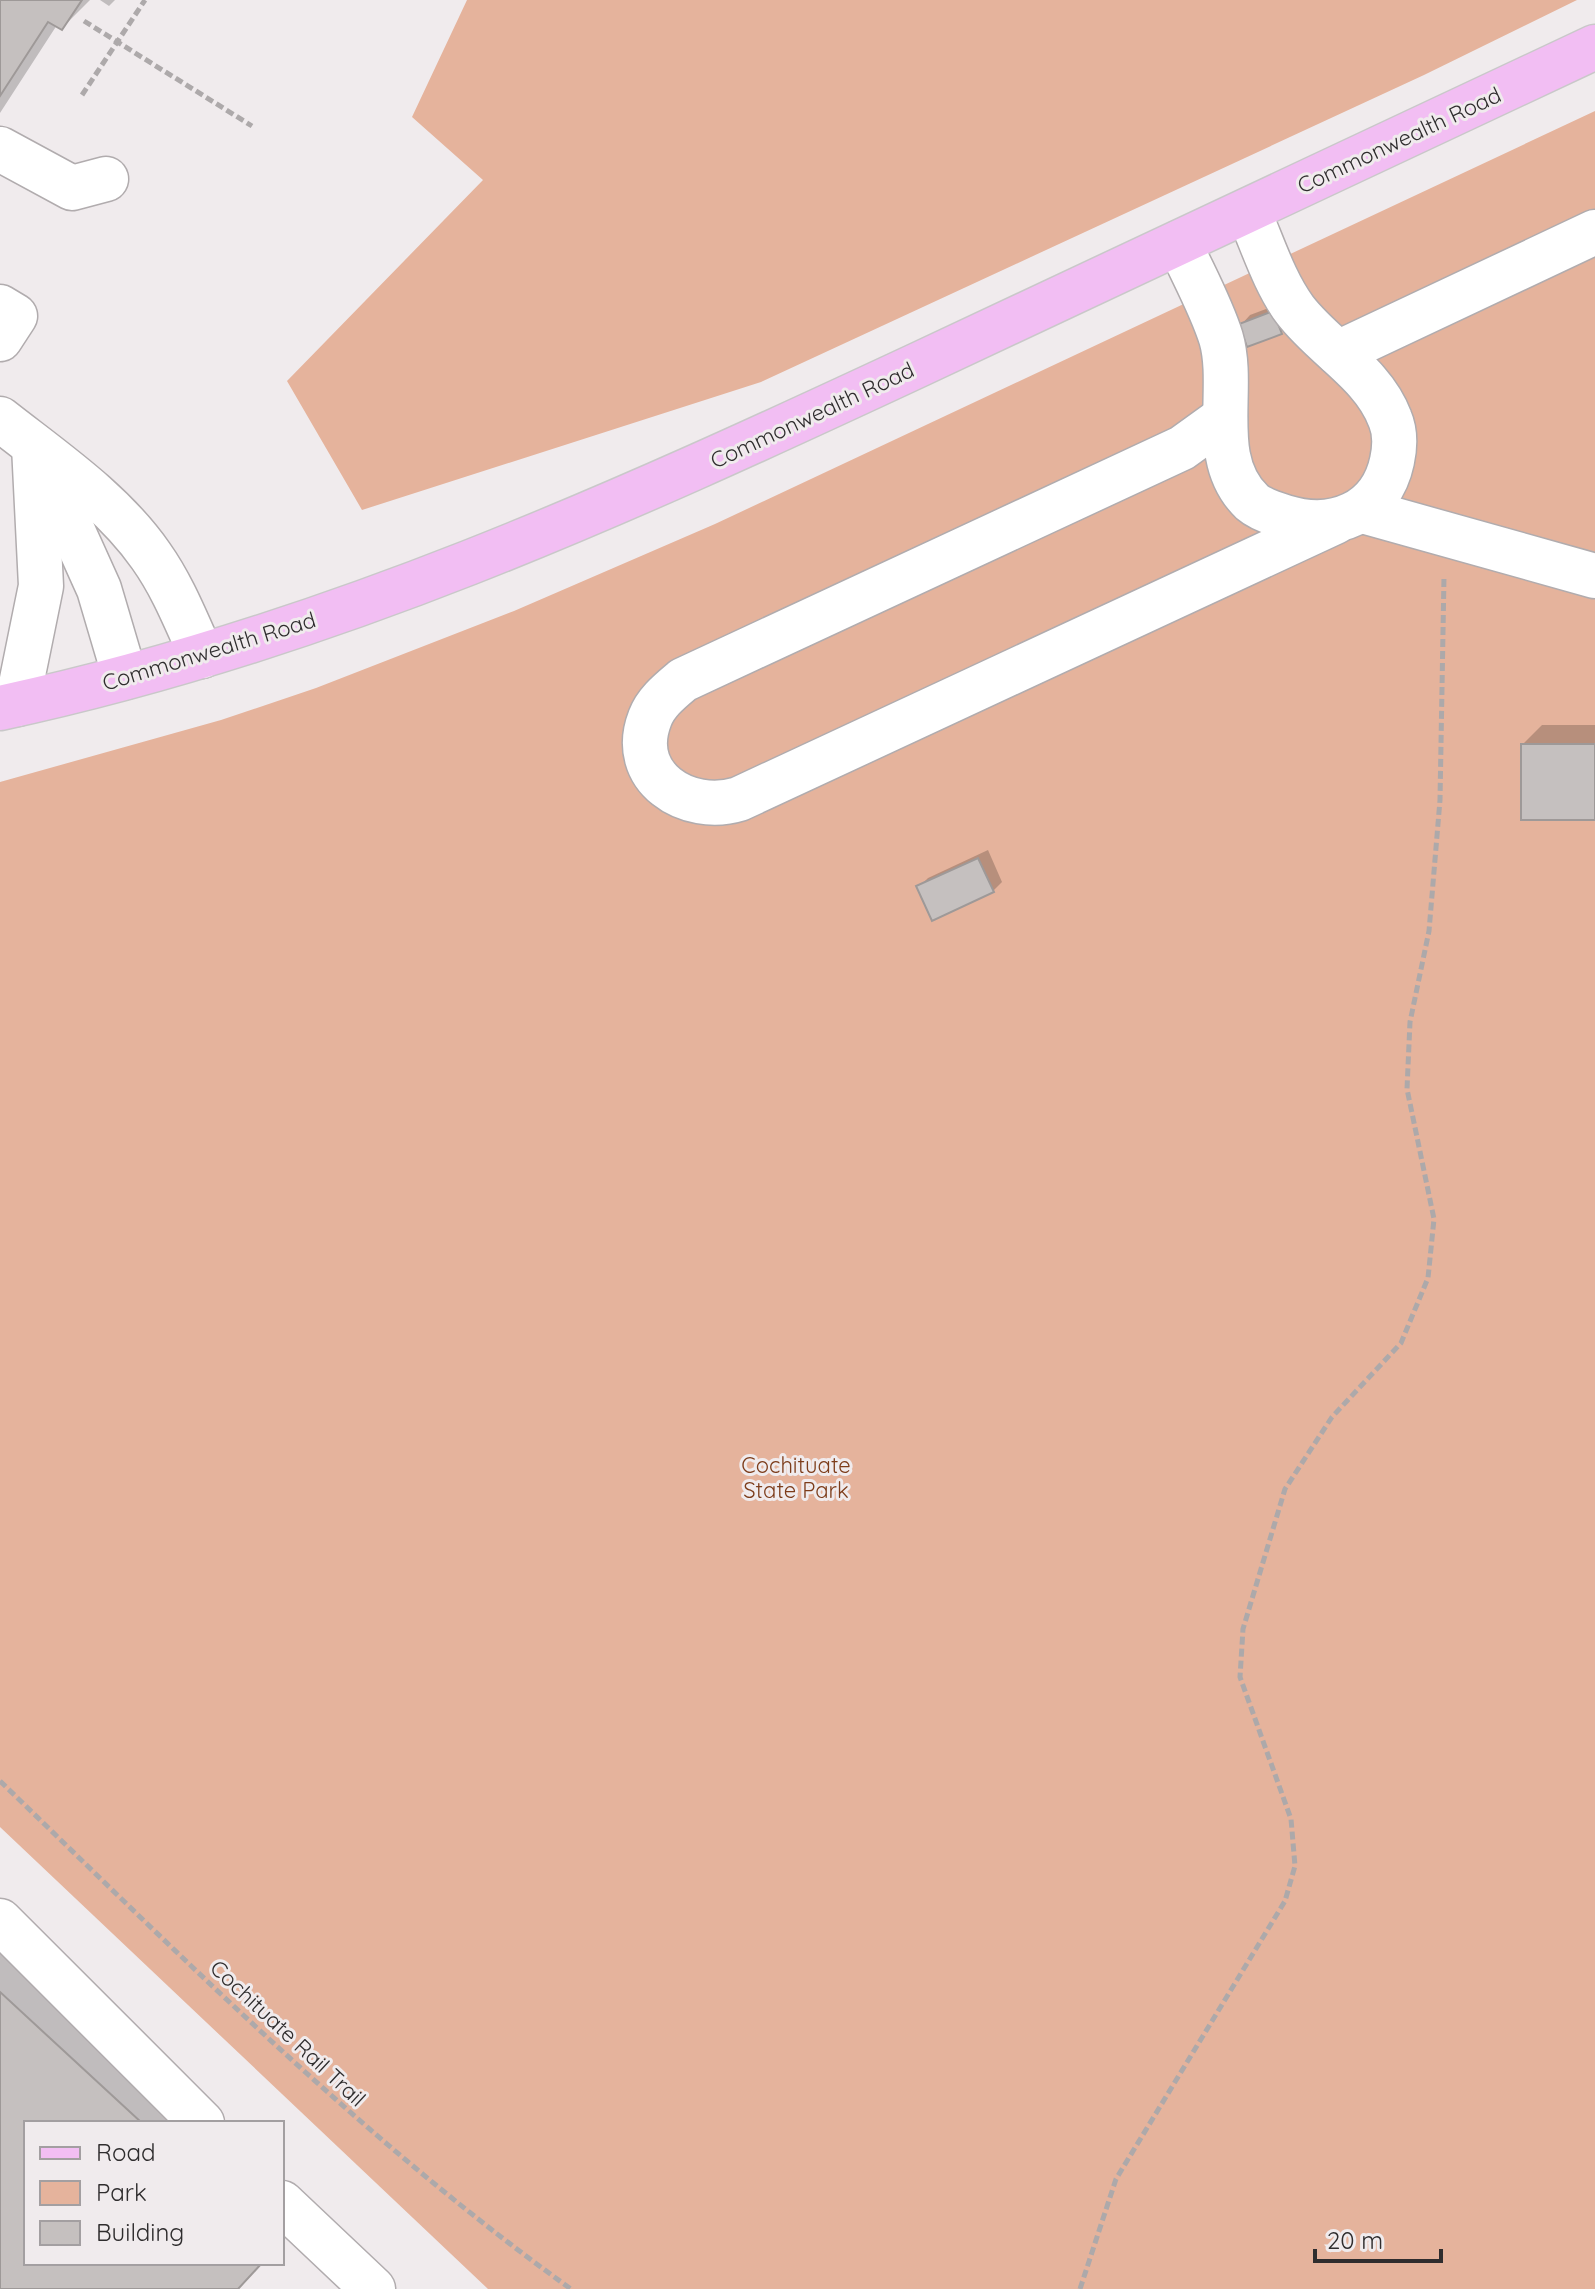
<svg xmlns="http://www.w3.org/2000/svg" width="1595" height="2289" viewBox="0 0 1595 2289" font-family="Quicksand,sans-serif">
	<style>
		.green { fill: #e5b39c }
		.shadow { fill: #0003 }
		.building { fill: #c5c0bf; stroke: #9e9998; stroke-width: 2 }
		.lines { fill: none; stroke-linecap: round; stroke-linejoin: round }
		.minor-casing { stroke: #b1acae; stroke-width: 47 }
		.major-casing { stroke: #c9c8c9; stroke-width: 47 }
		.path { stroke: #ada9aa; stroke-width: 5; stroke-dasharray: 8 4; stroke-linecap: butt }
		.minor { stroke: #fff; stroke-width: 44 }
		.major { stroke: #f2bef3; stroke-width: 44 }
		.labels { text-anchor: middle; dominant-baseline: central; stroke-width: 6; stroke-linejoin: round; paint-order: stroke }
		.street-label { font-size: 22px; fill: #2f2d2e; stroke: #f0ebed }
		.park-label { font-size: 22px; fill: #7d3c1a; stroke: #f0ebed }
	</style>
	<rect width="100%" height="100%" fill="#f0ebed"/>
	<!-- green -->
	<g class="green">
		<polygon points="467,0 1577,0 1424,75 761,382 362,510 287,381 483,180 412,117"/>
		<polygon points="1595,111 1595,2289 488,2289 0,1827 0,782 221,720 316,688 514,611 715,524"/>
	</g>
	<!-- shadow -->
	<g class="shadow">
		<polygon points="0,0 90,0 62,28 57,25 0,113"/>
		<polygon points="100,0 115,0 109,6"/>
		<polygon points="1282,303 1290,323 1281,332 1249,345 1241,325 1250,315"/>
		<polygon points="1542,725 1595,725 1595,818 1523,744"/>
		<polygon points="988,850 1002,882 993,891 919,887 928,878"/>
		<polygon points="0,1921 218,2123 26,2123 26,2263 262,2263 239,2289 0,2289"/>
	</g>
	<!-- building -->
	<g class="building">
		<polygon points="0,0 82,0 62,30 48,22 0,96"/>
		<polygon points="1273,311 1282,334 1247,347 1239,324"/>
		<rect x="1521" y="744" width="74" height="76"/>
		<polygon points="978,858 994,892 932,921 916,886"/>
		<polygon points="0,1992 142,2123 26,2123 26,2263 262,2263 238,2289 0,2289"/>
	</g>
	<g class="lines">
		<!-- minor casing -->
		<g class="minor-casing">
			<g id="minor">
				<polyline points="0,149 72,188 106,179"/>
				<path d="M1179,243C1193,274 1211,306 1221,338C1236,390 1207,459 1252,502C1260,509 1275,514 1285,517C1334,532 1381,513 1392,461C1395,447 1396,433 1390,419C1373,373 1324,348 1295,310C1274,282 1262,242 1248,211"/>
				<polyline points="0,307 15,316 0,339"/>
				<polyline points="1338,353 1595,232"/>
				<path d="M1225,417L1182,448L683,680C670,691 656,702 650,718C627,777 687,815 739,799L1335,522"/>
				<path d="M0,419C52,460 113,501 151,556C173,587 186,621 202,656"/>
				<polyline points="44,467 99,589 125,677"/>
				<polyline points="1363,511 1595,576"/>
				<polyline points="17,704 41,586 34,446"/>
				<polyline points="0,1921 202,2123"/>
				<polyline points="282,2203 373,2289"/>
			</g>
		</g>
		<!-- major casing -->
		<g class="major-casing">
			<path id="major" d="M0,708C326,638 618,505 918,365C1144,259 1370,154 1595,47"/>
		</g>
		<!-- path -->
		<g class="path">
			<polyline points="84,21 252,126"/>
			<polyline points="82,95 145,0"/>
			<path d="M0,1781C183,1958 363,2140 571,2289"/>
			<polyline points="1080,2289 1116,2179 1285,1901 1295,1866 1291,1819 1240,1677 1243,1629 1285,1489 1332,1417 1401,1343 1428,1278 1434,1219 1407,1089 1410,1022 1429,931 1440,800 1444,576"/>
		</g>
		<!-- minor -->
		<use href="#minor" class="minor"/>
		<!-- major -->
		<use href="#major" class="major"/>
	</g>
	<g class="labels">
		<!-- street labels -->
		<g class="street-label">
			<text transform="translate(1399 140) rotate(-25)">Commonwealth Road</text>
			<text transform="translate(812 415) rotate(-25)">Commonwealth Road</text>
			<text transform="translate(209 651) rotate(-17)">Commonwealth Road</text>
			<text transform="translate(288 2033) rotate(43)">Cochituate Rail Trail</text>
		</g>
		<!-- park labels -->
		<g class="park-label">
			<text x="796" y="1465">Cochituate<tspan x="796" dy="25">State Park</tspan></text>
		</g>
	</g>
	<!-- legend -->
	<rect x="24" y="2121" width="260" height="144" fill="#f0ebed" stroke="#a39fa1" stroke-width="2"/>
	<rect x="40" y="2147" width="40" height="12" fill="#f2bef3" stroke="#a39fa1" stroke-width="2"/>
	<text x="96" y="2161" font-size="24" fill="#2f2d2e">Road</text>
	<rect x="40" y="2181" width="40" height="24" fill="#e5b39c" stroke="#a39fa1" stroke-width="2"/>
	<text x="96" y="2201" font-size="24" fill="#2f2d2e">Park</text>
	<rect x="40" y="2221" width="40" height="24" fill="#c5c0bf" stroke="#a39fa1" stroke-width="2"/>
	<text x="96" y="2241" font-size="24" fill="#2f2d2e">Building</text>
	<!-- scale -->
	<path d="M1315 2249v12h126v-12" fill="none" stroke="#2f2d2e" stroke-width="4"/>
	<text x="1327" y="2249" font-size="24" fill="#2f2d2e" stroke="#f0ebed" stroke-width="6" paint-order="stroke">20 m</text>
</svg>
